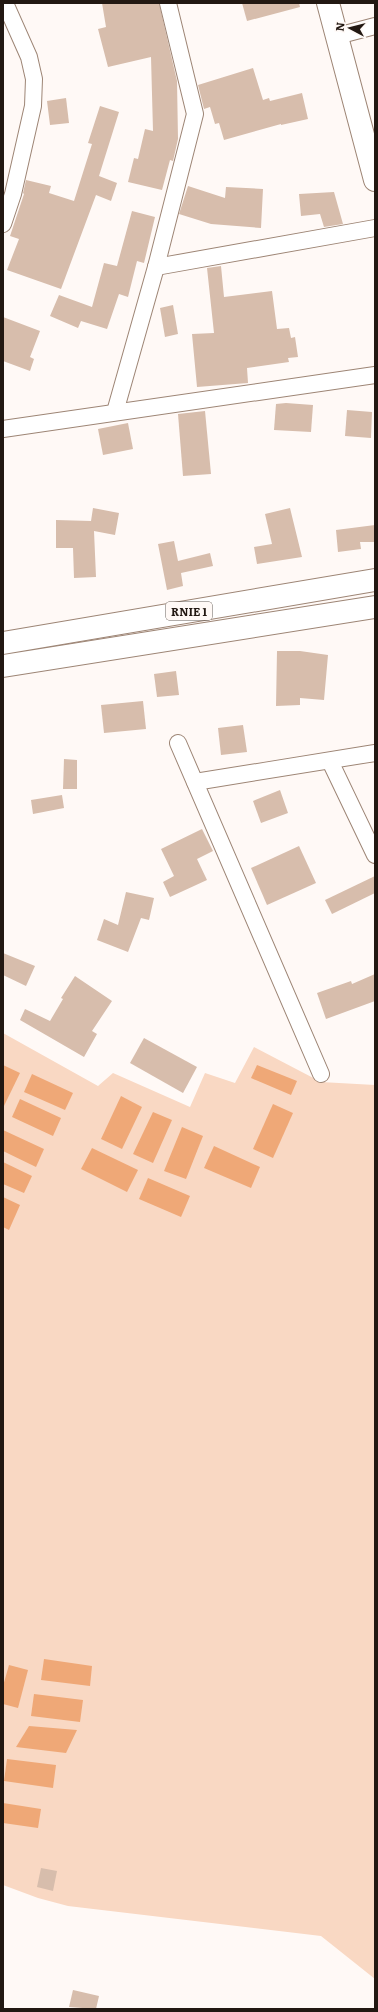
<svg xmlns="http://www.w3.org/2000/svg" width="378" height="2012" viewBox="0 0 378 2012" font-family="Literata,serif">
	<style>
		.green { fill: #f9d8c3 }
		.water { fill: #efa877 }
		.building { fill: #d7bdac }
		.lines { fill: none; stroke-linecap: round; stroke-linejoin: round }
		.street-casing { stroke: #9d8575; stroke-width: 18 }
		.secondary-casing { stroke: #9d8575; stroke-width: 24 }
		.highway-casing { stroke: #9d8575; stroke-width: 24 }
		.street { stroke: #fff; stroke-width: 16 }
		.secondary { stroke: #fff; stroke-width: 22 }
		.highway { stroke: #fff; stroke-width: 22 }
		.labels { text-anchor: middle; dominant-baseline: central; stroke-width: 4; stroke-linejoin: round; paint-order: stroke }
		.shield { fill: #fff9f6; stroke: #645c56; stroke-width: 1 }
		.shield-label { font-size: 11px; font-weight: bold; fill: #221812 }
	</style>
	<rect width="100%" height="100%" fill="#fff9f6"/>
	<!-- green -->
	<polygon class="green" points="3,1033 98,1086 113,1073 190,1107 205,1073 235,1083 254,1047 321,1082 375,1085 375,1979 321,1936 68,1906 38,1898 3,1885"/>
	<!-- water -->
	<g class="water">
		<polygon points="3,1065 20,1073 3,1108"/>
		<polygon points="257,1065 297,1081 291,1095 251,1078"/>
		<polygon points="32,1074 73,1093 65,1110 24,1092"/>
		<polygon points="121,1096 142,1107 122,1149 101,1139"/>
		<polygon points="20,1099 61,1118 53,1136 12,1117"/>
		<polygon points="273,1104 293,1113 273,1158 253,1149"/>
		<polygon points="153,1112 172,1120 153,1163 133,1154"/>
		<polygon points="182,1127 203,1136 186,1179 164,1171"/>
		<polygon points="3,1130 44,1149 36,1167 3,1151"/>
		<polygon points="214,1146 260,1167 251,1188 204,1168"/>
		<polygon points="92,1148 138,1170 127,1192 81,1169"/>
		<polygon points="3,1162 32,1176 24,1193 3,1184"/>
		<polygon points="148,1178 190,1196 181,1217 139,1199"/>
		<polygon points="3,1197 20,1205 9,1230 3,1227"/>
		<polygon points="44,1659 92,1666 90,1686 41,1680"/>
		<polygon points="9,1665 28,1670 18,1708 3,1704 3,1686"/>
		<polygon points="34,1694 83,1700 80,1722 31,1716"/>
		<polygon points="29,1726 77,1730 66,1753 16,1747"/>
		<polygon points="7,1759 56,1765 53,1788 4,1781"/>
		<polygon points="3,1803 41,1809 38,1828 3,1823"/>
	</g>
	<!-- building -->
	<g class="building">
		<polygon points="102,3 159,3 177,81 178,139 173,161 170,160 162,190 128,182 134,158 138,159 145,129 153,131 151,57 108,67 98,29 106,27"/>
		<polygon points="242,3 299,3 300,7 247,21"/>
		<polygon points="253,68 263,100 269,98 270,101 302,93 308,119 281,125 281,124 224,140 219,123 215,124 210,107 204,109 198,85"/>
		<polygon points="66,98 69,123 50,125 47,101"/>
		<polygon points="100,106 119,112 99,176 117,183 111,201 96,195 61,289 7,270 19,239 10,236 24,194 23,193 26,180 51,186 49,193 74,201 92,144 88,143"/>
		<polygon points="188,186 225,198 226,187 263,189 261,228 211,224 179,214"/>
		<polygon points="334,192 343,224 324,227 320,214 301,216 299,194"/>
		<polygon points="132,211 155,217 144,263 137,261 128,297 119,294 107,329 81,321 78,328 50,316 59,295 92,307 104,263 117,266"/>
		<polygon points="221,266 224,297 272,291 277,329 289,328 291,338 295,337 298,357 288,358 289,362 247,368 248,383 197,387 192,334 214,333 207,268"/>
		<polygon points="173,305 178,334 165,337 160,308"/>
		<polygon points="3,317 40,331 30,357 34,359 30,371 3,361"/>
		<polygon points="286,403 313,405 311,432 274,430 276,404"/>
		<polygon points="347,410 372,412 371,438 345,436"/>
		<polygon points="205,411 211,474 183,476 178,414"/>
		<polygon points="128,423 133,449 103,455 98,429"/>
		<polygon points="93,508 119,513 115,535 94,531 96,577 74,578 73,548 56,548 56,520 91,521"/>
		<polygon points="290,508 302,557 257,564 254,547 272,544 265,514"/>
		<polygon points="375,525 375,542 360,542 361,549 338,552 336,530"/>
		<polygon points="174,541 178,561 210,553 213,566 181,573 183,586 167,590 158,544"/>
		<polygon points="277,651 300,651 328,655 324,700 300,698 300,705 276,706"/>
		<polygon points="176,671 179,695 157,697 154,674"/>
		<polygon points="143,701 146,729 104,733 101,705"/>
		<polygon points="243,725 247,752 221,755 218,728"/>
		<polygon points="64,759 77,760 77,789 63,789"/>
		<polygon points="280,790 288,813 261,823 253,801"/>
		<polygon points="62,795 64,808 33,814 31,800"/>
		<polygon points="202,829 213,851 197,859 207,880 170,897 163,882 174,876 161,849"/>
		<polygon points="299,846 316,883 267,905 251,868"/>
		<polygon points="375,876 375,893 332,914 325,900"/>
		<polygon points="126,892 154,898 149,920 141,918 128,952 97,940 104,919 118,925"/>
		<polygon points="3,953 35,966 26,986 3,975"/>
		<polygon points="375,974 375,1001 326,1019 317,993 351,981 352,984"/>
		<polygon points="75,976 112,1001 92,1031 97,1034 84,1057 20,1020 25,1009 50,1021 63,999 61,998"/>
		<polygon points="144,1038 197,1067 183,1093 130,1063"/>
		<polygon points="41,1868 57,1871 53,1891 37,1887"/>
		<polygon points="73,1990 99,1996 96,2009 69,2007"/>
	</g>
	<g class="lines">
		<!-- street casing -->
		<g class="street-casing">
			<g id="street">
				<polyline points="337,36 375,26"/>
				<polyline points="3,224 13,194 33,106 34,79 29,57 5,3"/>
				<polyline points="156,267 375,228"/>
				<polyline points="115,412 156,267 195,114 168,3"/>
				<polyline points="3,429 375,375"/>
				<polyline points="178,743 321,1074"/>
				<polyline points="330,761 375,855"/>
				<polyline points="195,782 375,753"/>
			</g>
		</g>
		<!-- secondary casing -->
		<g class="secondary-casing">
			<polyline id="secondary" points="328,3 375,180"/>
		</g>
		<!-- highway casing -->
		<g class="highway-casing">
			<g id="highway">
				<polyline points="3,643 375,580"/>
				<polyline points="3,666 375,607"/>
			</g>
		</g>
		<!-- street -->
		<use href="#street" class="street"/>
		<!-- secondary -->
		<use href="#secondary" class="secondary"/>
		<!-- highway -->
		<use href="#highway" class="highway"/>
	</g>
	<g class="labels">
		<!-- shield labels -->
		<rect class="shield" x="166" y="602" width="46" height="18" rx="3"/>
		<g class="shield-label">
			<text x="189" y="611">RNIE 1</text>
		</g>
	</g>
	<!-- border -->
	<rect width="378" height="2012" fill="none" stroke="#221812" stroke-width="8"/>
	<!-- north arrow -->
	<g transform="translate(350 28) rotate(277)" stroke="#fff9f6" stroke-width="3" paint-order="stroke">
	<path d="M0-3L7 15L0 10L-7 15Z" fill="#221812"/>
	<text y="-6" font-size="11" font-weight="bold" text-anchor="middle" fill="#221812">N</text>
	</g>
</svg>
